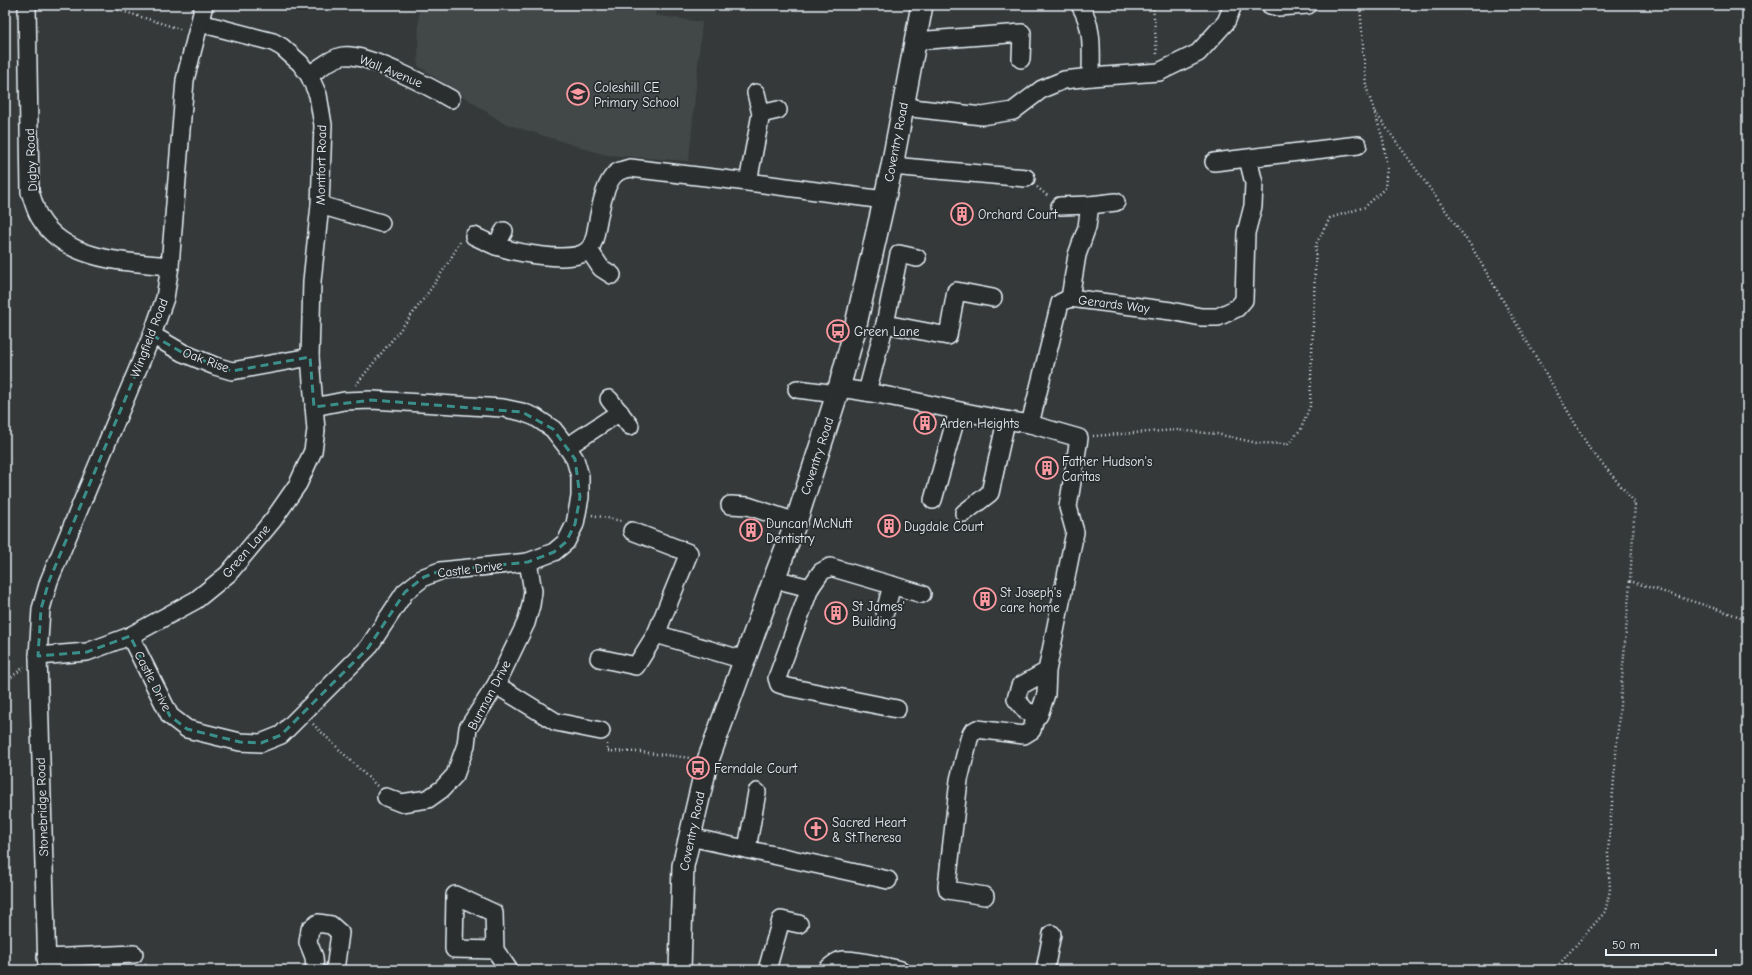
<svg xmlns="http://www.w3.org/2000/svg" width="1752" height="975" viewBox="0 0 1752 975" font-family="'Comic Neue',sans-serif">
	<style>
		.built { fill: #424647 }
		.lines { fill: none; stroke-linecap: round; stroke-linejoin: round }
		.minor-casing { stroke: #e8f1f8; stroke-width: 20 }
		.major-casing { stroke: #e8f1f8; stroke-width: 24 }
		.path { stroke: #e8f1f8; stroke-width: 2.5; stroke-dasharray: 1 3; stroke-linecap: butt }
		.minor { stroke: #2a2d2e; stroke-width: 17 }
		.major { stroke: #2a2d2e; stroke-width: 21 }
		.marked { fill: none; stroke: #3a8f8a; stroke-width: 3; stroke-dasharray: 8 5; stroke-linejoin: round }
		.labels { text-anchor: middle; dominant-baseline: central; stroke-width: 3.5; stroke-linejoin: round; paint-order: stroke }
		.street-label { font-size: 13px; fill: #e8f1f8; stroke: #2a2d2e }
		.poi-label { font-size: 13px; fill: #e8f1f8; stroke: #2a2d2e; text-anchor: start }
	</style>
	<rect width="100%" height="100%" fill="#35393a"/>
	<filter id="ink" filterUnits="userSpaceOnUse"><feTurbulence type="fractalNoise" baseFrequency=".025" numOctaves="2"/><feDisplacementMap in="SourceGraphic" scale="8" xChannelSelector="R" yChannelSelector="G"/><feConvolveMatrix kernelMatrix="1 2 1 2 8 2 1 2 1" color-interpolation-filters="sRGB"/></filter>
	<g filter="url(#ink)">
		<!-- built -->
		<polygon class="built" points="419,5 656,5 655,15 702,22 689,161 605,155 503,123 418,66"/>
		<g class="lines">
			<!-- minor casing -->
			<g class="minor-casing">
				<g id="minor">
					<path d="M27,5L30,192C33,200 35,210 40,218C66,261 126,262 170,266"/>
					<polyline points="1270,5 1278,7 1308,5"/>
					<polyline points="915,41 1022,33 1021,59"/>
					<path d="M309,75C319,69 331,58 343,56C365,52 430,87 451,99"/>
					<polyline points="1091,77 1159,72 1198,53 1226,22 1233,5"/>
					<path d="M903,107L982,116L1013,111L1042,89L1064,80L1091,77C1091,51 1094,28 1080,5"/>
					<polyline points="761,114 778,110"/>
					<polyline points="1214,162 1358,145"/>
					<polyline points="892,166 1026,178"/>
					<polyline points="748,182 761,114 756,93"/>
					<polyline points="320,205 381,223"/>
					<polyline points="1060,206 1090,205"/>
					<path d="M474,236C481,239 488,243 496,246C514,252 573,265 588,250C593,246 595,237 596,231C599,215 604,180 618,172C621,170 626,169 630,168L748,182L884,200"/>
					<polyline points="496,246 504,231"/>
					<polyline points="589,250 601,268 612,275"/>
					<polyline points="1070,298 1077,255 1087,227 1090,205 1116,202"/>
					<polyline points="885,324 948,336 956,291 993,298"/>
					<polyline points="152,335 183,353 215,366 232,371 310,357"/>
					<path d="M839,388C904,396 966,415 1030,424L1060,303L1070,298L1171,311L1201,317H1218L1237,308L1244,300L1246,233L1253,206L1254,183L1248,159"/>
					<polyline points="797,389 837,394"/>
					<polyline points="867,392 885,324 899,254 917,258"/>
					<polyline points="609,399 630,426"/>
					<polyline points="1030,424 1079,438 1068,507 1075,532 1047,671 1020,686 1016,699 1026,711 1039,715 1046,694 1047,671"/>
					<polyline points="567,447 620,412"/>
					<polyline points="933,500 958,411"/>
					<polyline points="730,505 748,506 796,522"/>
					<polyline points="964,513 990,493 1006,421"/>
					<polyline points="632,531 689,553 656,634"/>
					<polyline points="774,579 810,588 821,572 830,567 922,594"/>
					<polyline points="810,588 777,678 779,684 788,687 897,709"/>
					<polyline points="885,612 892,585"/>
					<polyline points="130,636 170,716 187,729 240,742 261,743 281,735 368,648 405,592 424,577 440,571 528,562 554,552 566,542 575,524 580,497 580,476 575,459 567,447 553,429 535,417 522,412 503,408 372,400 344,401 314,407"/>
					<polyline points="38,656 87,652 130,636 196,600 228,574 273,520 298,484 313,451 316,430 310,357 312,281 320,205 323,125 318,95 309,75 300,63 282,47 273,42 200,23"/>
					<polyline points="599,658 636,666 656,634 744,660"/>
					<polyline points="496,685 556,722 601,731"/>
					<polyline points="386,797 401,803 428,799 442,789 455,775 466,745 468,728 496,685 526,623 531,605 533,591 528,562"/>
					<polyline points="690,837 888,880"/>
					<polyline points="747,849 757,792"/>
					<polyline points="985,896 948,890 947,886 959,780 969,739 972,732 977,729 1024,735 1032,730 1036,714"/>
					<polyline points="495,950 454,949 455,895 494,913 495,950 509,970"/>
					<polyline points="46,958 134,954"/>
					<polyline points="47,970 38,656 41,609 49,581 152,335 165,298 170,266 185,80 204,5"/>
					<polyline points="315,970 314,957 308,942 310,929 318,923 331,925 340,933 335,970"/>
					<polyline points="767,970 781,920 799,924"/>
					<path d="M827,970C830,966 838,960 843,960C857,959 887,967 901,970"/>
					<polyline points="1045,970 1052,934"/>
				</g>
			</g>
			<!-- major casing -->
			<g class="major-casing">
				<polyline id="major" points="680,970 683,866 707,763 774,579 796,522 839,388 854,333 892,166 922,5"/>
			</g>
			<!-- path -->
			<g class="path">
				<polyline points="103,5 183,30"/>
				<polyline points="1153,5 1157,55"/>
				<polyline points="1375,112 1471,246 1590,449 1635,503 1630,581 1747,619"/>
				<polyline points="1037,187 1049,197"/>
				<path d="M356,385C392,339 432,294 460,242"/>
				<polyline points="1093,436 1176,430 1217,434 1257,443 1288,444 1301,429 1310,406 1316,244 1330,218 1365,207 1385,188 1387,168 1383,139 1366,86 1360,5"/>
				<polyline points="592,515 622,521"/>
				<polyline points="5,682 24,667"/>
				<polyline points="313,724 377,786"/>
				<polyline points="607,744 607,751 640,752 690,758"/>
				<polyline points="145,964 152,970"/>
				<polyline points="1554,970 1605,912 1610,890 1608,853 1630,581"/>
			</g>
			<!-- minor -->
			<use href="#minor" class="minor"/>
			<!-- major -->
			<use href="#major" class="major"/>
		</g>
	</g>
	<!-- marked area -->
	<path class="marked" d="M152,335L183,353L232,371L310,357L314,407L372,400L522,412L553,429L575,459L580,497L575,524L566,542L554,552L528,562L440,571L424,577L405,592L368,648L281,735L261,743L240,742L187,729L170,716L130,636L87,652L38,656L41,609L49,581Z"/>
	<!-- icons -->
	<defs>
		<g id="school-ring" transform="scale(1.15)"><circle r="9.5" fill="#2a2d2e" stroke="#ff9aa2" stroke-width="1.5"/><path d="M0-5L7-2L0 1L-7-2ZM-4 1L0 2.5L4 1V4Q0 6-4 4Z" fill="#ff9aa2"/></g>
		<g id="building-ring" transform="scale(1.15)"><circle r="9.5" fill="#2a2d2e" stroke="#ff9aa2" stroke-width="1.5"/><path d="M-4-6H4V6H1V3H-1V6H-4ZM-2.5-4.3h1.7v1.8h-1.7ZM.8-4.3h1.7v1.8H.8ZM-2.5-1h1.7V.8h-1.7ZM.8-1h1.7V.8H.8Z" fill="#ff9aa2"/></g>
		<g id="bus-ring" transform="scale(1.15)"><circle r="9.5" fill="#2a2d2e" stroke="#ff9aa2" stroke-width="1.5"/><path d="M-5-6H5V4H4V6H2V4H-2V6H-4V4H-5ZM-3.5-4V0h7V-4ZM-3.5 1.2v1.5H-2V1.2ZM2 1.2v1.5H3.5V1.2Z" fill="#ff9aa2"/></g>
		<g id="church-ring" transform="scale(1.15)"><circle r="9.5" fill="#2a2d2e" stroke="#ff9aa2" stroke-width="1.5"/><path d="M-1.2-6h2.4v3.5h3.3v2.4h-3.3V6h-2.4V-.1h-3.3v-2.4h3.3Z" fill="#ff9aa2"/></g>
	</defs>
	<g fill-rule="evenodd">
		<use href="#school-ring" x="578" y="94"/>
		<use href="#building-ring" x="962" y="214"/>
		<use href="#bus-ring" x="838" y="331"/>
		<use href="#building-ring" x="925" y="423"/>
		<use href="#building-ring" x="1047" y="468"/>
		<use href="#building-ring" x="889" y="526"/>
		<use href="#building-ring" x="751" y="530"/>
		<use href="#building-ring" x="985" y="599"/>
		<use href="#building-ring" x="836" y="613"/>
		<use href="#bus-ring" x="698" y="768"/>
		<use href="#church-ring" x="816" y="829"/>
	</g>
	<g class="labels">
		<!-- street labels -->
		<g class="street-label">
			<text transform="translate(391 71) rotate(22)">Wall Avenue</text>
			<text transform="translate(896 142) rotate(-79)">Coventry Road</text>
			<text transform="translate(31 160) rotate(-93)">Digby Road</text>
			<text transform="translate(321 165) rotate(-89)">Montfort Road</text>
			<text transform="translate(1114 304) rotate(7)">Gerards Way</text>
			<text transform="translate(149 338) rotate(-69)">Wingfield Road</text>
			<text transform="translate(206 360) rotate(20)">Oak Rise</text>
			<text transform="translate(817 456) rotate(-72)">Coventry Road</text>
			<text transform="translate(246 551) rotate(-49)">Green Lane</text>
			<text transform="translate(470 569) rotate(-7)">Castle Drive</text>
			<text transform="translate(153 681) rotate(63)">Castle Drive</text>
			<text transform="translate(489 695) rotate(-62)">Burman Drive</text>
			<text transform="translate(42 807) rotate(-92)">Stonebridge Road</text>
			<text transform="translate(692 831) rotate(-78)">Coventry Road</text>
		</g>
		<!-- poi labels -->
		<g class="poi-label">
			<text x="594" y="87">Coleshill CE<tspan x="594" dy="15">Primary School</tspan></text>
			<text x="978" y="214">Orchard Court</text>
			<text x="854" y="331">Green Lane</text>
			<text x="940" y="423">Arden Heights</text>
			<text x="1062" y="461">Father Hudson's<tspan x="1062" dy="15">Caritas</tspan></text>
			<text x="766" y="523">Duncan McNutt<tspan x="766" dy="15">Dentistry</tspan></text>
			<text x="904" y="526">Dugdale Court</text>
			<text x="1000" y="592">St Joseph's<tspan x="1000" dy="15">care home</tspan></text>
			<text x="852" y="606">St James'<tspan x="852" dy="15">Building</tspan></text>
			<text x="714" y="768">Ferndale Court</text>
			<text x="832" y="822">Sacred Heart<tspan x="832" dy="15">&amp; St.Theresa</tspan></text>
		</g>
	</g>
	<!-- margin -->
	<rect width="1752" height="975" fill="none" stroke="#2a2d2e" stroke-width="20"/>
	<rect x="10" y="10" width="1732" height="955" fill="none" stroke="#e8f1f8" stroke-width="1.5" filter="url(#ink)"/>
	<!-- scale -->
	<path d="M1606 949v6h110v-6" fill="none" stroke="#e8f1f8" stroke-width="2"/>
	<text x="1612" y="949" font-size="12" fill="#e8f1f8" stroke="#2a2d2e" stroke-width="3" paint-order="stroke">50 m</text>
</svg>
